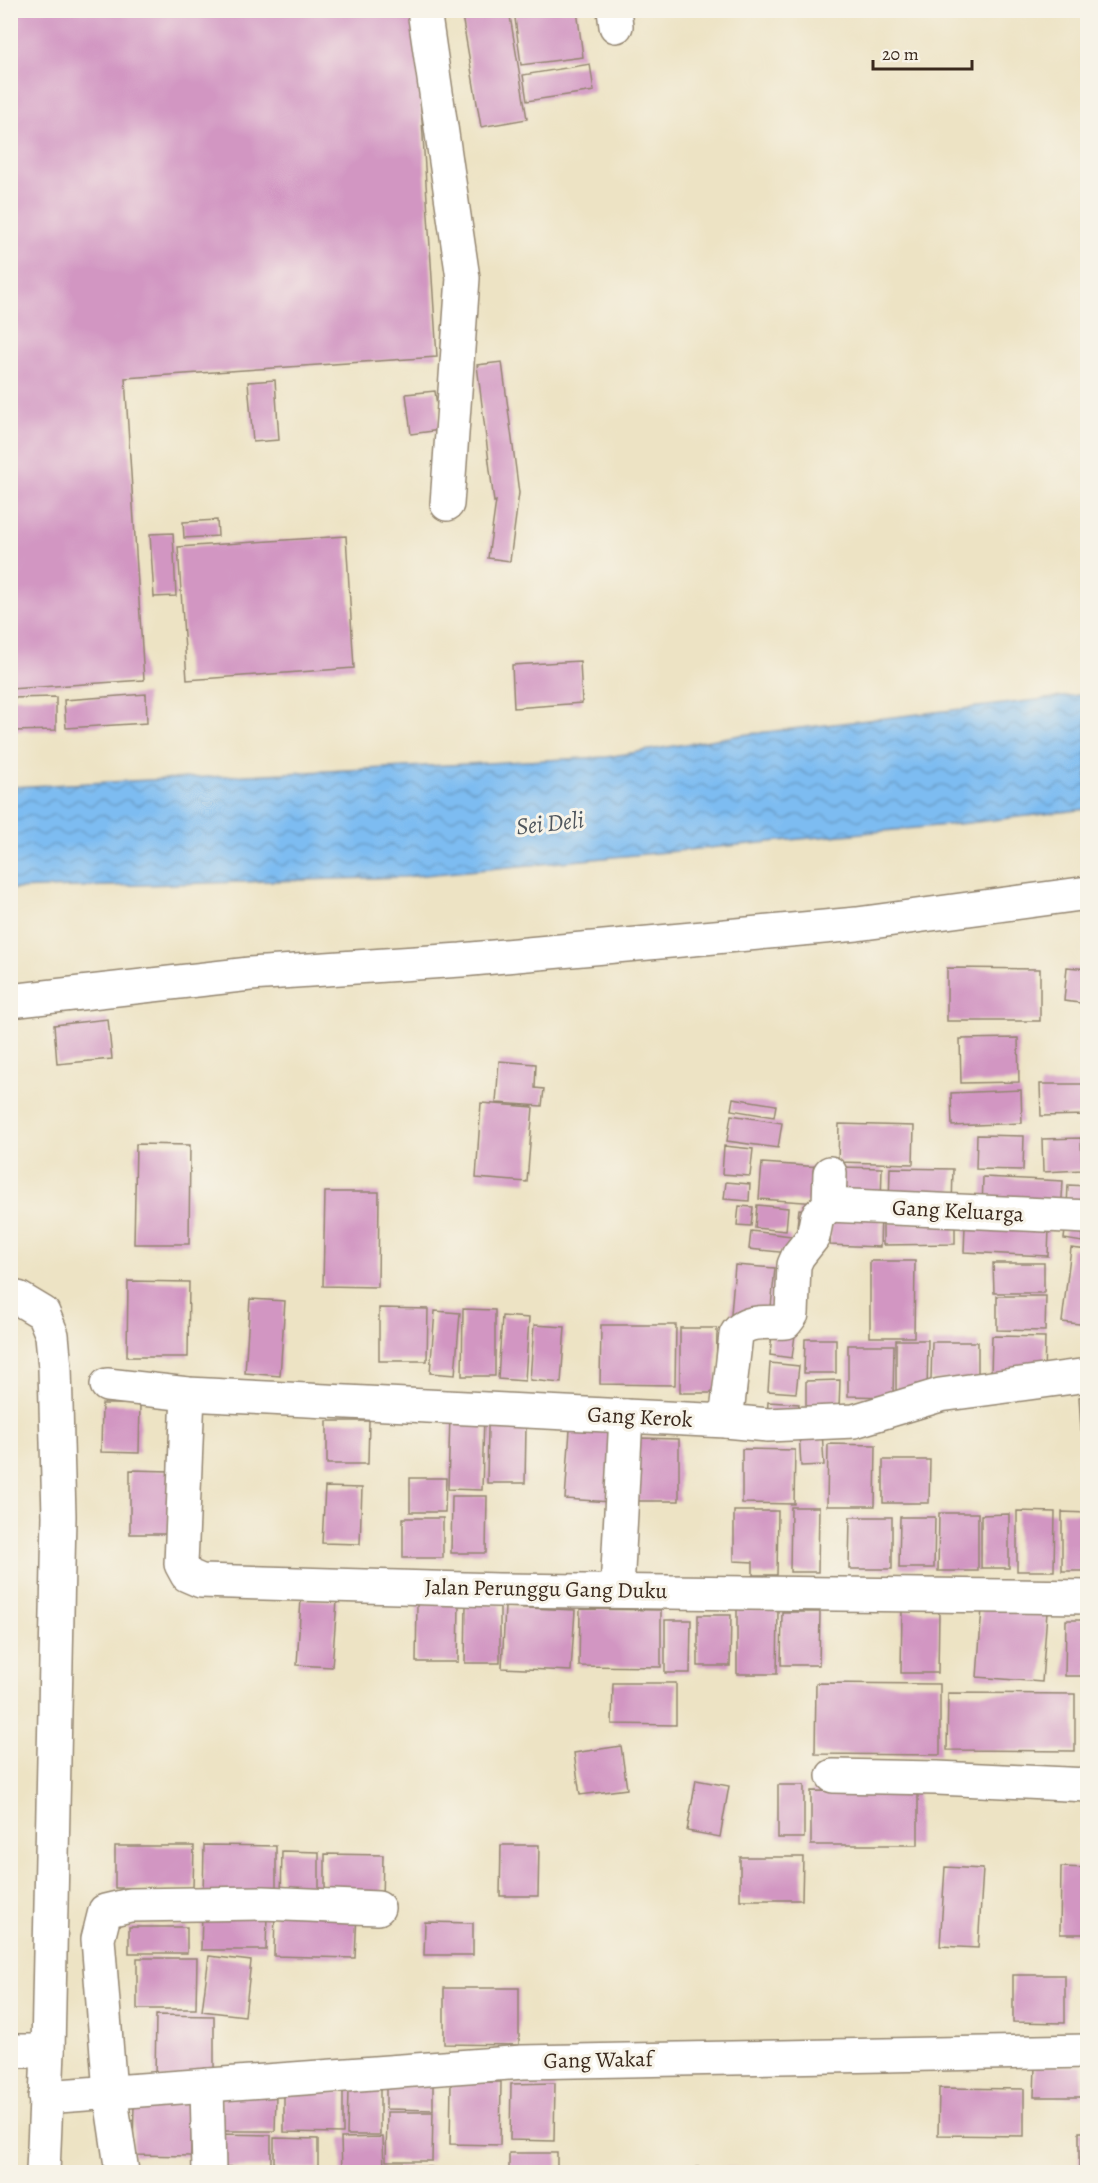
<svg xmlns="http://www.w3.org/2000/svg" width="1098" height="2183" viewBox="0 0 1098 2183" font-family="Alegreya,serif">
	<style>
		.water { fill: url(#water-waves); stroke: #5c7388; stroke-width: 1.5 }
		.building { fill: #d296c2 }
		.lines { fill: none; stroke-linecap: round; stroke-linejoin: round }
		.minor-casing { stroke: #948671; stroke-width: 36 }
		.minor { stroke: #fff; stroke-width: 33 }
		.labels { text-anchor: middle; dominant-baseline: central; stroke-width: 6; stroke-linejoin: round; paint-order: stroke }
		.street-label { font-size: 22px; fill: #3b2a1e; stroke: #f7f3e8 }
		.water-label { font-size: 24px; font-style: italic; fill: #4f565d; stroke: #f7f3e8 }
	</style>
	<defs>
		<pattern id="water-waves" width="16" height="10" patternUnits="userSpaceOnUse" patternTransform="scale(1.5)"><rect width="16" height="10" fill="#7dbcf1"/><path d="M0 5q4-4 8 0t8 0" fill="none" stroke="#6899c3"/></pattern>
	</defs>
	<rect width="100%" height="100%" fill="#f7f3e8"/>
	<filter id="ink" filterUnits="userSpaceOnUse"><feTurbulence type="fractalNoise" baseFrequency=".0167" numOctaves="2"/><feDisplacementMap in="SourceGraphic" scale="12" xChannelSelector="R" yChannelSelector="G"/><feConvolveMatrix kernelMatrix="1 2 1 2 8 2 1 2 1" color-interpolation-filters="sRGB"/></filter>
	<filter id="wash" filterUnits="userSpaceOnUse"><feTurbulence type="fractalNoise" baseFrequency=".008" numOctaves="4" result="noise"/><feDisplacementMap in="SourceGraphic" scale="24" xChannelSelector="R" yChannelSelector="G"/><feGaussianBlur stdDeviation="1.35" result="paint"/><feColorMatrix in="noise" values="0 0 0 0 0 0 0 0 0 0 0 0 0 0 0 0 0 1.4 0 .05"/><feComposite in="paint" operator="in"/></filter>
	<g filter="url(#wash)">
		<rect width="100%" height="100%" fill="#ede3c4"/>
		<!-- water -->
		<polygon class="water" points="1087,694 1087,809 968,823 404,877 11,889 11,787 607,757 741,735"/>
		<g id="blocks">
			<!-- building -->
			<g class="building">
				<polygon points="10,10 415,10 437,357 125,378 144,680 10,689"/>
				<polygon points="461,10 509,10 527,119 481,127"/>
				<polygon points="514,10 577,10 583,57 521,65"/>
				<polygon points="590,64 594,91 527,101 523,75"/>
				<polygon points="502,362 519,493 510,561 488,558 496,501 494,502 477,365"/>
				<polygon points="275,380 279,440 253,442 248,382"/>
				<polygon points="435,391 440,430 411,434 406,394"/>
				<polygon points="217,520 218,536 184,538 183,522"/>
				<polygon points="173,533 176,596 154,597 150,534"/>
				<polygon points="346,536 354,668 187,680 178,547"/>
				<polygon points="580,661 582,703 514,708 512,665"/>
				<polygon points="146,694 147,723 66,728 64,700"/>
				<polygon points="56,697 56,730 10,731 10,698"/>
				<polygon points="1067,967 1088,969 1088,1004 1064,1001"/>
				<polygon points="947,968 1040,969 1040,1021 947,1021"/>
				<polygon points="108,1019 112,1059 57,1064 54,1025"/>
				<polygon points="1018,1038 1019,1082 961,1083 960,1039"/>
				<polygon points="499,1061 536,1064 535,1088 544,1089 542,1106 496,1103"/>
				<polygon points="1040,1084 1088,1084 1088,1115 1041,1116"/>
				<polygon points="1021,1090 1022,1123 952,1126 951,1093"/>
				<polygon points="733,1098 776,1105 774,1117 731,1110"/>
				<polygon points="481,1103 533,1107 527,1182 476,1178"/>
				<polygon points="731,1115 782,1123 778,1148 727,1141"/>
				<polygon points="839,1124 914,1126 913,1164 838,1162"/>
				<polygon points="977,1135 1024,1136 1023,1170 976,1169"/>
				<polygon points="1081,1138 1082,1170 1043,1172 1042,1139"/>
				<polygon points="136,1144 190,1145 189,1244 134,1244"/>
				<polygon points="724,1146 753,1149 750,1176 722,1174"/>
				<polygon points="762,1163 821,1167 819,1203 759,1199"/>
				<polygon points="840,1167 882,1168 881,1203 838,1201"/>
				<polygon points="890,1168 953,1169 952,1208 889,1206"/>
				<polygon points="983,1177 1063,1181 1061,1214 982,1210"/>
				<polygon points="726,1182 750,1184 749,1201 724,1199"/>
				<polygon points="1068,1185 1088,1186 1088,1208 1067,1207"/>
				<polygon points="325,1192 379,1192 378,1287 323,1286"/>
				<polygon points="757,1205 788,1208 786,1231 755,1228"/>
				<polygon points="739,1206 753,1207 751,1226 737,1225"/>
				<polygon points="799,1209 808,1210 806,1227 797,1226"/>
				<polygon points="831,1213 881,1215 880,1247 830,1245"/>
				<polygon points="955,1222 955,1244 883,1245 883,1223"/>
				<polygon points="1066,1223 1084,1226 1082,1242 1064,1239"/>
				<polygon points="965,1226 1049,1229 1048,1256 964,1252"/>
				<polygon points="751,1231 791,1236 789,1253 749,1249"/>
				<polygon points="1071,1248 1088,1250 1088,1325 1062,1322"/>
				<polygon points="870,1261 915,1261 914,1337 870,1337"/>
				<polygon points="993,1263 1044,1263 1044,1293 994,1293"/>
				<polygon points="735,1265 775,1268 770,1317 731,1314"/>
				<polygon points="128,1281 189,1282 188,1357 127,1357"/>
				<polygon points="997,1296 1046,1296 1045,1331 997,1330"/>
				<polygon points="250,1299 285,1301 280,1376 245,1373"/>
				<polygon points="379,1308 428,1309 427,1361 379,1361"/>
				<polygon points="463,1309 495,1310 495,1376 462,1376"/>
				<polygon points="435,1311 460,1313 455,1375 430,1373"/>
				<polygon points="502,1316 529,1318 525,1381 498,1379"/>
				<polygon points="534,1325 565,1327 561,1383 530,1380"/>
				<polygon points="601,1325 676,1325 675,1385 600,1384"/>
				<polygon points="680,1328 717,1328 716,1393 680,1393"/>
				<polygon points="772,1333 795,1335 792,1358 770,1355"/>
				<polygon points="992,1336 1045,1337 1044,1376 991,1375"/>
				<polygon points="805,1339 836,1339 836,1373 804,1373"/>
				<polygon points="896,1340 928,1340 927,1394 896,1394"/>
				<polygon points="932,1342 978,1342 978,1381 931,1380"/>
				<polygon points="848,1345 894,1345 893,1397 848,1396"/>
				<polygon points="770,1363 799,1366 796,1393 768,1391"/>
				<polygon points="840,1380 839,1409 806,1408 806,1381"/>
				<polygon points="1088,1396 1088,1430 1081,1430 1079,1397"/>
				<polygon points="768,1402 799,1404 798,1420 767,1418"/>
				<polygon points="102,1404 140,1404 139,1453 101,1452"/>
				<polygon points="450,1415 484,1416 482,1490 448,1489"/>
				<polygon points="571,1416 616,1419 611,1502 565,1499"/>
				<polygon points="327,1421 369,1421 368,1464 327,1464"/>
				<polygon points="488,1426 526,1426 525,1483 487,1483"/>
				<polygon points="822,1430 824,1465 801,1466 799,1431"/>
				<polygon points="638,1438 679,1439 679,1501 637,1501"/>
				<polygon points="828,1444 876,1445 875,1506 827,1506"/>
				<polygon points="742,1449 795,1450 794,1504 742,1503"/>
				<polygon points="883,1460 930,1460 929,1503 883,1503"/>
				<polygon points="130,1470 170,1471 169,1534 130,1534"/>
				<polygon points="410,1478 446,1478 445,1512 410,1512"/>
				<polygon points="325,1487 362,1488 360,1544 322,1543"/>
				<polygon points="452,1496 487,1496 486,1553 451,1553"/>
				<polygon points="791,1507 819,1507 818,1572 790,1572"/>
				<polygon points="734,1511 778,1511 777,1575 753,1575 753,1562 734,1561"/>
				<polygon points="1017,1511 1055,1512 1054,1571 1017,1571"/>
				<polygon points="1062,1512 1088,1513 1088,1571 1062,1571"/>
				<polygon points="939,1513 978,1513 978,1571 938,1571"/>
				<polygon points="1009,1514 1009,1568 981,1568 981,1515"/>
				<polygon points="850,1517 892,1517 892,1569 849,1569"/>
				<polygon points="900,1517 935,1517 934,1568 899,1568"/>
				<rect x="403" y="1518" width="40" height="40"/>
				<polygon points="301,1599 337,1601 332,1667 297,1665"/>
				<polygon points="417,1603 459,1603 458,1662 416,1662"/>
				<polygon points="466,1604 500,1605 500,1663 465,1663"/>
				<polygon points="505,1607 575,1610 571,1671 502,1668"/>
				<polygon points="982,1608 1047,1612 1042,1682 977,1677"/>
				<polygon points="580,1609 661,1610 661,1667 579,1666"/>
				<polygon points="737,1609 778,1610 777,1674 737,1674"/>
				<polygon points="902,1611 939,1612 938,1673 901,1673"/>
				<polygon points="782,1612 820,1612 819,1665 781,1665"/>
				<polygon points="698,1615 731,1615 730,1666 698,1666"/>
				<polygon points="665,1620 691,1620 690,1673 665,1673"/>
				<polygon points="1066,1620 1088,1620 1088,1676 1065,1676"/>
				<polygon points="613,1683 676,1683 676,1725 612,1724"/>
				<polygon points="816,1683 940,1684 940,1755 815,1754"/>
				<polygon points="948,1693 1075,1694 1075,1751 947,1750"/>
				<polygon points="621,1746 627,1789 580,1795 574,1753"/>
				<polygon points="696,1780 729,1786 720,1837 687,1831"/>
				<rect x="778" y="1785" width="26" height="53"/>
				<polygon points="811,1791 918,1792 918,1845 811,1845"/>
				<polygon points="204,1845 276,1846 276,1897 203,1897"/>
				<polygon points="501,1845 539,1845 538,1896 500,1896"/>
				<polygon points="115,1846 194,1846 193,1888 115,1888"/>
				<polygon points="282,1851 319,1852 319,1900 281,1900"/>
				<polygon points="325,1854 383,1855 382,1903 325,1902"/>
				<polygon points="740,1857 803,1857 802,1900 740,1900"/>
				<polygon points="945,1867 983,1869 978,1948 940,1946"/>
				<polygon points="1061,1867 1088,1868 1088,1934 1060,1934"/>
				<polygon points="275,1909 357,1911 355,1958 274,1956"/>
				<polygon points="202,1914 267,1914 266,1950 201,1950"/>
				<polygon points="425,1922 473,1923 473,1955 424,1955"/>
				<rect x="129" y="1927" width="58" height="26"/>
				<polygon points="209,1956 251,1961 245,2016 202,2011"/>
				<polygon points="137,1958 197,1958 196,2009 137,2009"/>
				<polygon points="1013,1975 1065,1975 1065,2023 1013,2022"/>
				<polygon points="444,1988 519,1988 519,2045 444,2044"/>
				<polygon points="156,2015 214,2016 214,2079 155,2078"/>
				<polygon points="1035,2066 1082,2066 1082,2097 1034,2097"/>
				<polygon points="451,2082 501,2082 500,2145 450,2144"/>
				<polygon points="555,2083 554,2141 510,2140 511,2084"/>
				<polygon points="386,2085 433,2085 433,2110 386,2109"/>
				<polygon points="939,2088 1024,2089 1024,2136 938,2135"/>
				<polygon points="348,2089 380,2089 380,2135 347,2135"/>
				<polygon points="284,2092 343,2092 343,2133 284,2132"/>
				<polygon points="221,2095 276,2095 275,2131 220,2131"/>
				<polygon points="134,2103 192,2103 191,2156 133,2155"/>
				<polygon points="387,2112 433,2112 432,2161 386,2161"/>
				<rect x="1079" y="2132" width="9" height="37"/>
				<polygon points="216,2134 271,2135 271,2167 216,2167"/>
				<polygon points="383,2137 384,2172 342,2172 341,2138"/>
				<polygon points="274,2138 318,2139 318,2169 274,2168"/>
				<rect x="509" y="2153" width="48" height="19"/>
				<polygon points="396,2167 431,2167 431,2172 395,2172"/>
				<polygon points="697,2167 748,2168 748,2172 697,2172"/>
			</g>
		</g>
	</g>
	<g filter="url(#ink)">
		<use href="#blocks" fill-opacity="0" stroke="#948671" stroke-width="1.5"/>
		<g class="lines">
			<!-- minor casing -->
			<g class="minor-casing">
				<g id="minor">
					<polyline points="424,10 463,278 447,504"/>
					<polyline points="614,10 616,26"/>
					<polyline points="10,1001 250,974 461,960 857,924 1088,893"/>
					<polyline points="829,1205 1088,1217"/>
					<polyline points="10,1297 18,1298 43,1313 52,1335 55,1368 59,1516 48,2051 43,2172"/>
					<polyline points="107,1385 188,1394 726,1421 768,1425 854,1421 940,1395 1088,1375"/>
					<polyline points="188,1394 181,1564 187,1575 201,1581 498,1590 1088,1597"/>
					<path d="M726,1421L736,1335C744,1319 770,1323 786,1322L792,1314L794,1265L798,1256L813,1237L817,1217L829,1205L830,1173"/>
					<polyline points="617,1590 626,1416"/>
					<polyline points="833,1776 937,1778 1088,1785"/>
					<polyline points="10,2051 48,2051"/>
					<polyline points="207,2085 209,2172"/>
					<polyline points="45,2097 523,2062 1088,2051"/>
					<polyline points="122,2172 110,2092 98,1939 105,1911 130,1905 263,1903 378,1908"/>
				</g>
			</g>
			<!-- minor -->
			<use href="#minor" class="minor"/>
		</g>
	</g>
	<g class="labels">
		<!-- street labels -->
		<g class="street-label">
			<text transform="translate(958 1211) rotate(3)">Gang Keluarga</text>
			<text transform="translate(640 1417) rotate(3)">Gang Kerok</text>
			<text transform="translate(546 1589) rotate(1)">Jalan Perunggu Gang Duku</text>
			<text transform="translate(598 2060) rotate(-1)">Gang Wakaf</text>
		</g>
		<!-- water labels -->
		<g class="water-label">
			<text transform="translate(550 823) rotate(-6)">Sei Deli</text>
		</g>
	</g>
	<!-- margin -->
	<rect width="1098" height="2183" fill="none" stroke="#f7f3e8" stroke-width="36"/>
	<!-- scale -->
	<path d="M873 60v9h99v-9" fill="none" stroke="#3b2a1e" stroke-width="3"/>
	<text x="882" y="60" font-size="18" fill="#3b2a1e" stroke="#f7f3e8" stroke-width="4.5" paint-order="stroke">20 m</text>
</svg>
